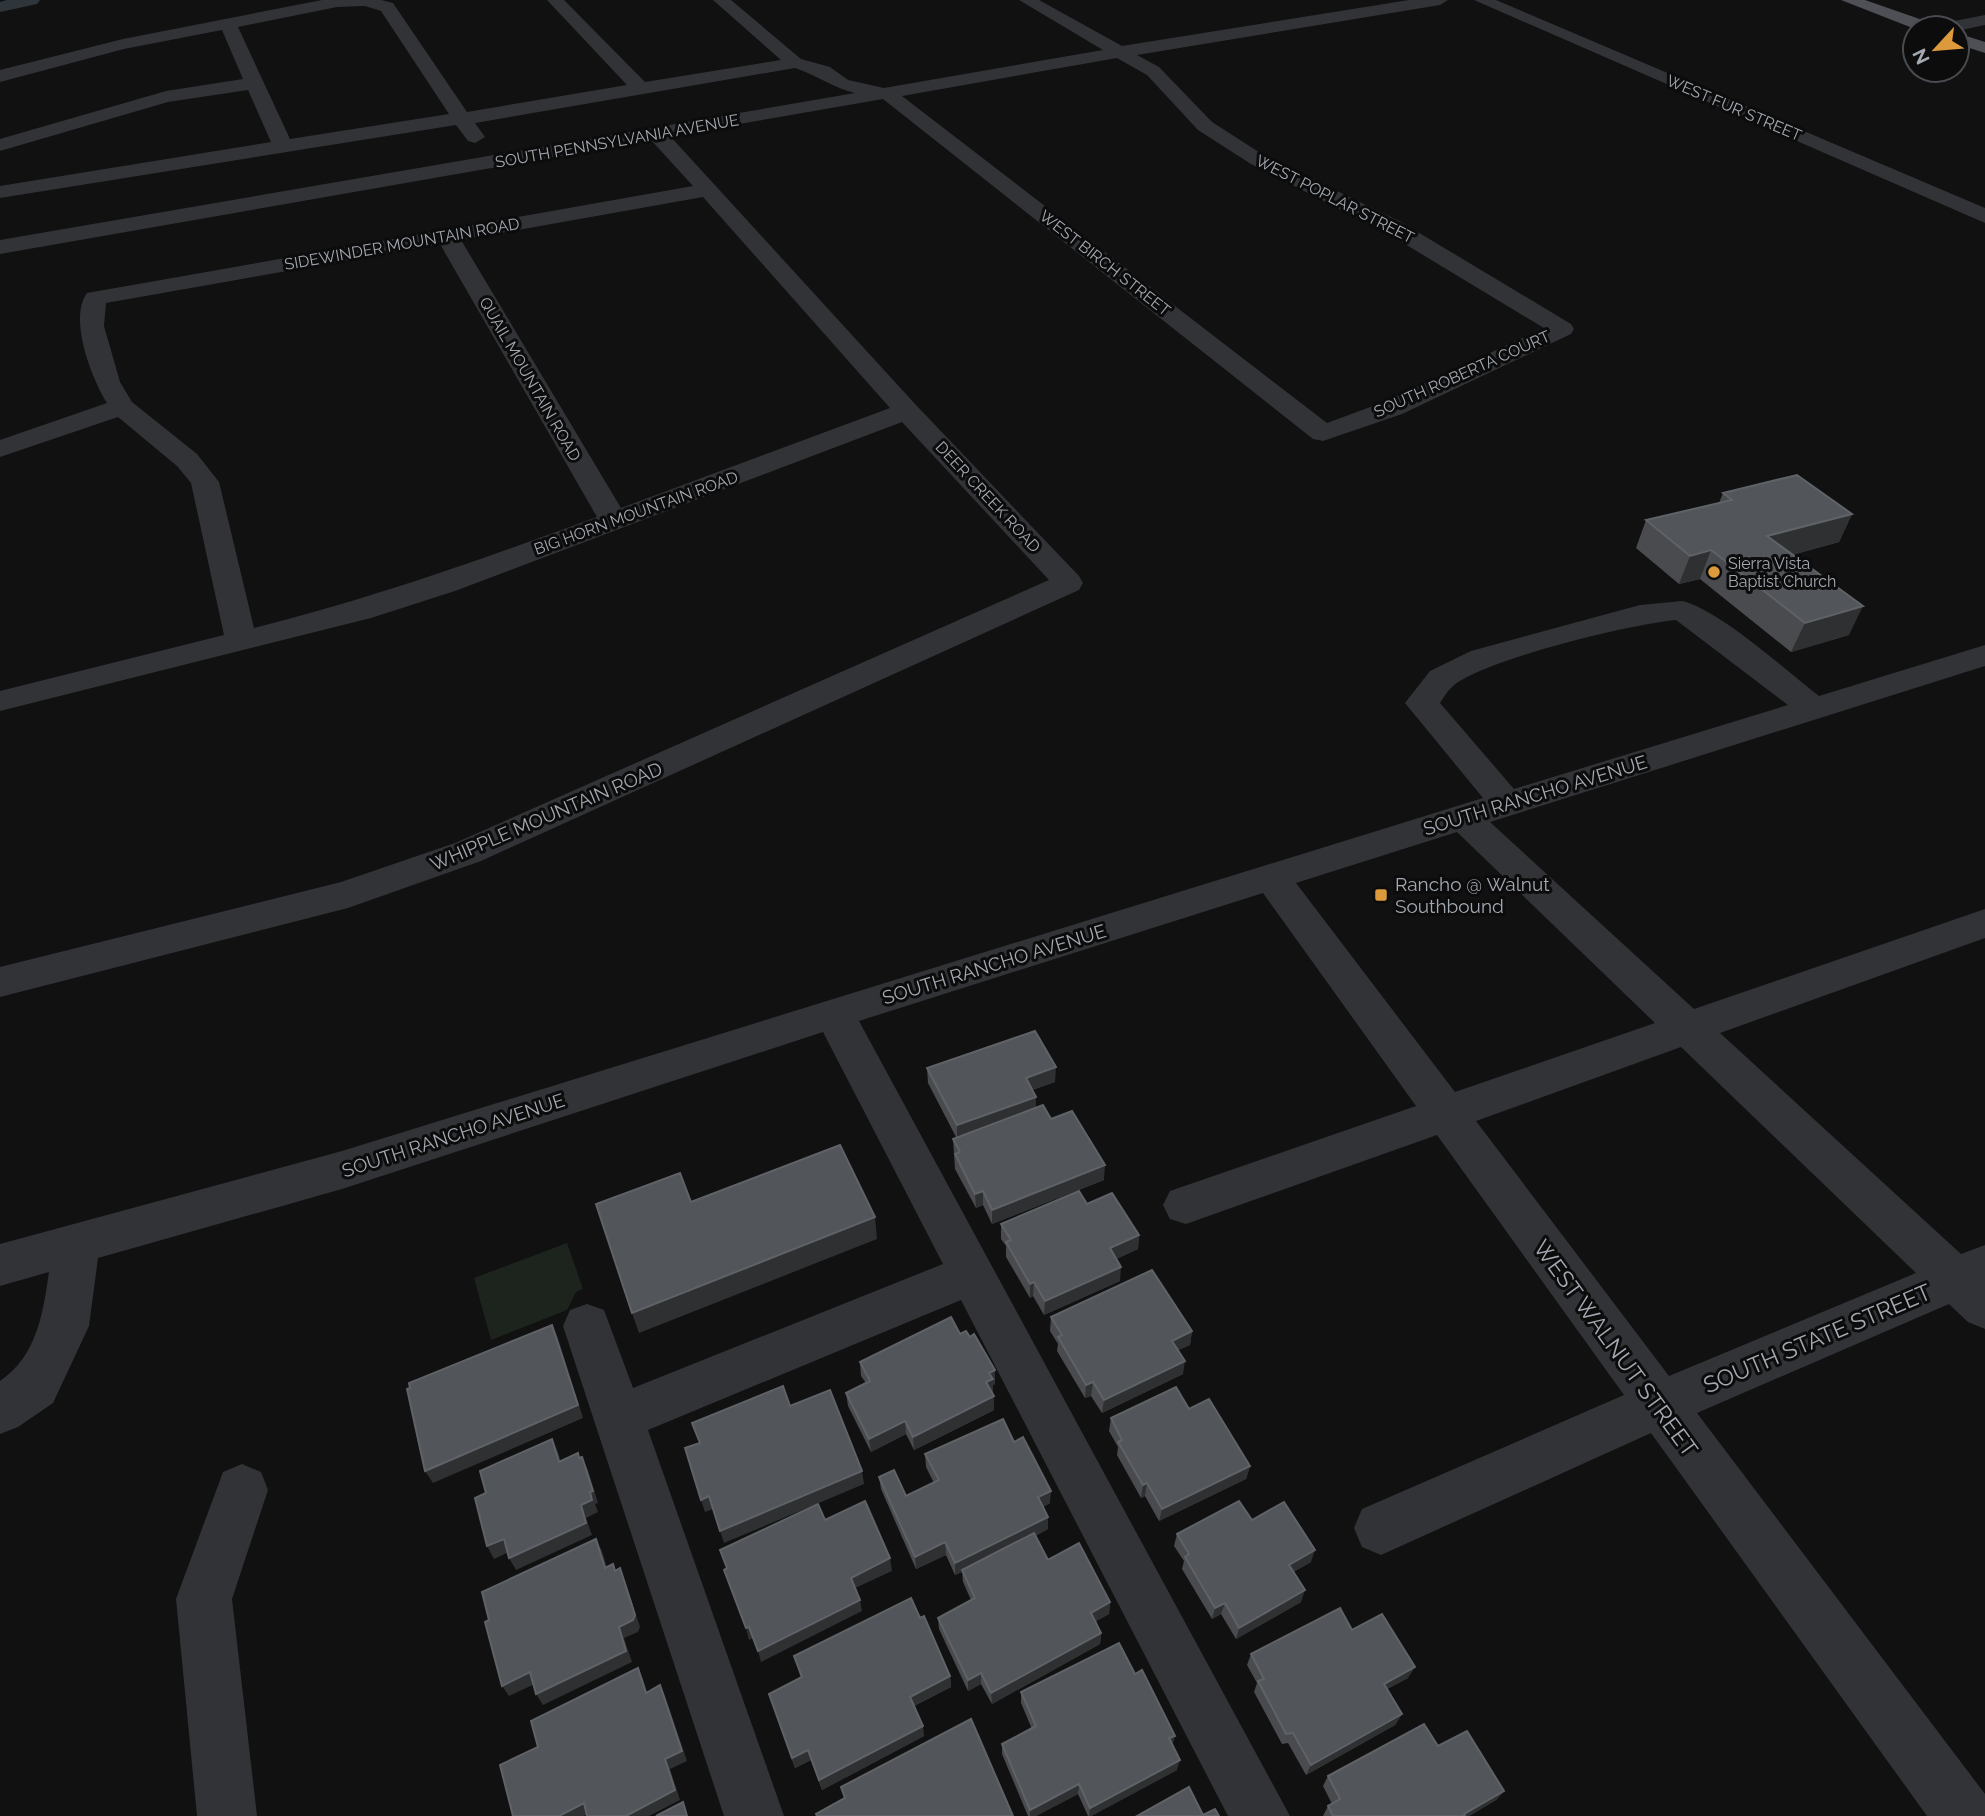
<svg xmlns="http://www.w3.org/2000/svg" width="1985" height="1816" viewBox="0 0 1985 1816" font-family="Raleway,sans-serif">
	<style>
		.green { fill: #1d241e }
		.lines { fill: none; stroke-linecap: round; stroke-linejoin: round }
		.canal { fill: #2e363b; fill-rule: evenodd }
		.minor { fill: #323336; fill-rule: evenodd }
		.major { fill: #4e5055; fill-rule: evenodd }
		.wall { fill: #494b4e }
		.shaded-wall { fill: #2e3032 }
		.building { fill: #525559; stroke: #5f6267; stroke-width: 2 }
		.poi-dot { fill: #dd9a3d; stroke: #0c0c0d; stroke-width: 2.5 }
		.labels { text-anchor: middle; dominant-baseline: central; stroke-width: 6; stroke-linejoin: round; paint-order: stroke }
		.far-street-label { font-size: 16px; fill: #a3a9b1; stroke: #0c0c0d }
		.far-poi-label { font-size: 16px; fill: #a3a9b1; stroke: #0c0c0d; text-anchor: start }
		.street-label { font-size: 19px; fill: #a3a9b1; stroke: #0c0c0d }
		.poi-label { font-size: 19px; fill: #a3a9b1; stroke: #0c0c0d; text-anchor: start }
		.near-street-label { font-size: 23px; fill: #a3a9b1; stroke: #0c0c0d }
	</style>
	<rect width="100%" height="100%" fill="#111112"/>
	<!-- green -->
	<polygon class="green" points="567,1243 583,1289 576,1292 567,1310 491,1340 474,1278"/>
	<g class="lines">
		<!-- canal -->
		<polygon class="canal" points="7,0 40,0 37,4 0,12 0,2"/>
		<!-- minor -->
		<g class="minor">
			<path d="M322,0H381L393,3L467,112L627,85L547,0H564L645,82L781,60L713,0H731L801,59L830,67L848,80L884,88L1103,50L1019,0H1039L1122,46L1409,0H1448L1440,5L1137,55L1159,67L1212,122L1265,156L1401,222L1571,324L1574,329L1571,334L1402,414L1323,441L1313,439L883,99L670,136L916,405L1079,576L1083,583L1079,590L481,861L348,908L0,997V967L341,882L455,843L1049,580L902,422L455,591L371,618L0,711V691L224,635L191,483L177,466L118,417L0,457V440L107,403C92,379 68,319 87,293L693,186L651,140L0,254V240L855,93C833,88 817,75 795,68L475,123L485,137L475,143L468,141L456,125L0,198V186L271,142L248,90L168,102L0,151V139L166,91L243,79L222,30L124,49L0,82V70L123,39ZM365,6L381,11L449,114L290,139L238,27L337,7ZM1117,58L1147,75L1198,130L1251,164L1385,232L1544,328L1384,402L1327,423L902,96ZM703,197L890,408L621,508L461,240ZM440,244L597,517C483,559 371,599 254,628L219,482L197,454L132,402L120,382L104,326L106,303Z"/>
			<polygon points="1474,0 1496,0 1985,208 1985,223"/>
			<polygon points="1985,15 1985,25 1957,31 1957,28 1936,28 1939,24"/>
			<path d="M1682,601C1718,609 1787,671 1819,696L1985,645V666L1490,822L1694,1009L1985,909V938L1720,1033L1961,1254L1985,1245V1329L1968,1322L1949,1304L1697,1413L1985,1794V1816H1927L1651,1433L1381,1555L1362,1547L1354,1528L1362,1509L1624,1395L1437,1135L1186,1224L1170,1219L1163,1205L1170,1191L1416,1106L1263,893L859,1021L1290,1816H1228L961,1300L648,1430L784,1816H724L563,1326L570,1310L587,1304L604,1310L633,1388L943,1264L823,1032L342,1189L98,1258L89,1326L53,1403L18,1427L0,1434V1381C37,1356 43,1313 49,1272L0,1286V1244L342,1151L1483,798L1405,703L1430,671L1471,651L1640,605ZM1676,620L1788,705L1514,789L1440,703C1444,697 1448,690 1453,686C1485,659 1632,624 1676,620ZM1457,832L1655,1023L1455,1092L1296,883ZM1681,1047L1916,1273L1669,1376L1476,1121Z"/>
			<polygon points="242,1464 261,1472 268,1490 232,1599 257,1816 197,1816 176,1599 223,1472"/>
		</g>
		<!-- major -->
		<g class="major">
			<polygon points="1841,0 1865,0 1934,24 1937,28 1915,29"/>
			<polygon points="1957,33 1985,42 1985,53 1957,44"/>
		</g>
	</g>
	<!-- wall -->
	<g class="wall">
		<polygon points="1723,493 1852,514 1839,542 1792,555 1849,635 1791,652 1700,579 1679,584 1636,548 1646,520 1719,503"/>
		<polygon points="927,1068 1055,1082 1032,1090 1036,1097 1036,1108 1051,1119 1104,1180 992,1224 983,1205 976,1208 955,1169 953,1139 956,1137 928,1083"/>
		<polygon points="1087,1204 1139,1235 1138,1249 1116,1259 1120,1281 1044,1315 1033,1296 1030,1298 1006,1257 1006,1246 1001,1239 1001,1224"/>
		<polygon points="1051,1317 1192,1331 1190,1345 1178,1350 1183,1374 1102,1413 1091,1396 1085,1398 1057,1351 1058,1344 1050,1331"/>
		<polygon points="960,1334 995,1384 993,1385 992,1393 994,1410 914,1450 906,1434 871,1452 848,1406 846,1393 866,1383 861,1376 860,1362"/>
		<polygon points="1189,1409 1250,1466 1246,1479 1159,1521 1145,1496 1141,1498 1117,1455 1118,1447 1109,1431 1111,1418"/>
		<polygon points="1014,1442 1050,1503 1043,1507 1048,1517 1048,1529 1035,1536 1048,1560 1110,1602 1109,1614 1096,1621 1101,1633 1100,1644 992,1704 981,1684 968,1691 939,1629 938,1618 971,1600 963,1582 962,1572 955,1575 946,1555 916,1569 881,1489 879,1477 906,1496 934,1483 926,1467 925,1454"/>
		<polygon points="1252,1520 1311,1562 1293,1572 1301,1602 1236,1639 1221,1614 1212,1619 1182,1569 1184,1561 1174,1546 1177,1534"/>
		<polygon points="920,1618 950,1676 951,1687 914,1706 924,1736 822,1790 811,1760 795,1768 769,1694 801,1678 794,1656"/>
		<polygon points="1352,1630 1408,1678 1387,1689 1402,1714 1395,1725 1306,1775 1288,1743 1282,1744 1254,1692 1257,1683 1247,1665 1251,1654"/>
		<polygon points="1021,1692 1173,1745 1177,1770 1091,1816 1088,1816 1078,1794 1036,1816 1028,1816 1002,1754 1002,1744 1032,1729 1021,1703"/>
		<polygon points="1438,1746 1504,1791 1496,1800 1469,1816 1323,1816 1328,1806 1332,1804 1323,1786 1328,1776"/>
	</g>
	<!-- shaded-wall -->
	<g class="shaded-wall">
		<polygon points="1852,514 1839,542 1755,565 1767,536"/>
		<polygon points="1711,550 1700,579 1679,584 1690,556"/>
		<polygon points="1863,606 1849,635 1791,652 1805,623"/>
		<polygon points="1056,1067 1055,1082 1025,1092 1026,1078"/>
		<polygon points="1036,1097 1036,1112 957,1140 957,1125"/>
		<polygon points="1105,1165 1104,1180 992,1224 992,1210"/>
		<polygon points="983,1191 983,1205 976,1208 975,1194"/>
		<polygon points="875,1217 877,1239 639,1333 632,1313"/>
		<polygon points="1139,1235 1138,1249 1108,1263 1110,1248"/>
		<polygon points="1121,1267 1120,1281 1044,1315 1045,1301"/>
		<polygon points="1034,1282 1033,1296 1030,1298 1030,1284"/>
		<polygon points="552,1325 558,1338 583,1418 433,1483 425,1471"/>
		<polygon points="1192,1331 1190,1345 1170,1354 1172,1341"/>
		<polygon points="1185,1361 1183,1374 1102,1413 1104,1400"/>
		<polygon points="995,1370 995,1384 993,1385 993,1392 986,1396 986,1382 989,1373"/>
		<polygon points="1093,1382 1091,1396 1085,1398 1086,1385"/>
		<polygon points="994,1396 994,1410 914,1450 913,1437"/>
		<polygon points="905,1421 906,1434 871,1452 869,1439"/>
		<polygon points="552,1439 558,1452 565,1475 559,1462"/>
		<polygon points="582,1457 588,1470 598,1503 595,1504 598,1512 586,1518 592,1535 516,1570 509,1558 581,1505 590,1492"/>
		<polygon points="1250,1466 1246,1479 1159,1521 1162,1509"/>
		<polygon points="862,1471 864,1484 724,1543 720,1531"/>
		<polygon points="1147,1483 1145,1496 1141,1498 1143,1485"/>
		<polygon points="1051,1491 1050,1503 1037,1510 1038,1497"/>
		<polygon points="709,1496 713,1509 705,1512 701,1500"/>
		<polygon points="1048,1517 1048,1529 955,1575 955,1563"/>
		<polygon points="504,1539 511,1551 494,1559 487,1546"/>
		<polygon points="596,1539 602,1551 611,1580 605,1568"/>
		<polygon points="945,1542 946,1555 916,1569 915,1557"/>
		<polygon points="1315,1550 1311,1562 1285,1577 1289,1565"/>
		<polygon points="890,1558 892,1571 853,1589 851,1578"/>
		<polygon points="620,1568 625,1580 640,1627 638,1632 624,1638 632,1662 543,1705 536,1694 619,1627"/>
		<polygon points="1305,1590 1301,1602 1236,1639 1239,1628"/>
		<polygon points="860,1600 862,1611 761,1662 758,1651"/>
		<polygon points="1110,1602 1109,1614 1090,1624 1091,1613"/>
		<polygon points="1225,1603 1221,1614 1212,1619 1215,1608"/>
		<polygon points="749,1627 753,1638 749,1640 746,1628"/>
		<polygon points="1101,1633 1100,1644 992,1704 991,1693"/>
		<polygon points="1415,1667 1408,1678 1378,1694 1384,1684"/>
		<polygon points="638,1668 643,1679 651,1704 646,1693"/>
		<polygon points="530,1672 537,1683 509,1696 502,1686"/>
		<polygon points="981,1673 981,1684 968,1691 968,1680"/>
		<polygon points="950,1676 951,1687 911,1707 910,1697"/>
		<polygon points="660,1685 665,1696 687,1761 670,1769 680,1800 649,1816 626,1816 665,1759"/>
		<polygon points="1402,1714 1395,1725 1306,1775 1311,1765"/>
		<polygon points="923,1726 924,1736 822,1790 819,1780"/>
		<polygon points="1175,1736 1172,1747 1169,1738"/>
		<polygon points="808,1750 811,1760 795,1768 792,1758"/>
		<polygon points="1180,1760 1177,1770 1091,1816 1089,1816 1090,1808"/>
		<polygon points="1079,1784 1078,1794 1036,1816 1030,1816 1030,1810"/>
		<polygon points="1504,1791 1496,1800 1469,1816 1463,1816"/>
		<polygon points="584,1803 590,1813 584,1816 559,1816"/>
	</g>
	<!-- building -->
	<g class="building">
		<polygon points="1797,475 1852,514 1767,536 1863,606 1805,623 1711,550 1690,556 1646,520 1732,500 1723,493"/>
		<polygon points="1035,1031 1056,1067 1026,1078 1036,1097 957,1125 927,1068"/>
		<polygon points="1043,1105 1051,1119 1072,1111 1105,1165 992,1210 983,1191 975,1194 955,1154 960,1152 953,1139"/>
		<polygon points="840,1145 875,1217 632,1313 596,1204 680,1173 691,1202"/>
		<polygon points="1079,1191 1087,1204 1112,1193 1139,1235 1110,1248 1121,1267 1045,1301 1034,1282 1030,1284 1006,1242 1011,1240 1001,1224"/>
		<polygon points="1152,1270 1192,1331 1172,1341 1185,1361 1104,1400 1093,1382 1086,1385 1058,1337 1062,1335 1051,1317"/>
		<polygon points="951,1317 960,1334 966,1331 970,1337 974,1334 995,1370 989,1373 993,1379 986,1382 994,1396 913,1437 905,1421 869,1439 846,1393 870,1381 860,1362"/>
		<polygon points="552,1325 578,1405 425,1471 407,1389 410,1388 409,1383"/>
		<polygon points="783,1386 790,1406 830,1390 862,1471 720,1531 709,1496 701,1500 685,1448 700,1443 692,1423"/>
		<polygon points="1176,1387 1189,1409 1209,1399 1250,1466 1162,1509 1147,1483 1143,1485 1118,1442 1122,1440 1111,1418"/>
		<polygon points="1003,1419 1014,1442 1023,1437 1051,1491 1038,1497 1048,1517 955,1563 945,1542 915,1557 879,1477 894,1470 906,1496 939,1480 925,1454"/>
		<polygon points="552,1439 559,1462 578,1453 579,1458 582,1457 593,1491 590,1492 592,1500 581,1505 586,1523 509,1558 504,1539 487,1546 475,1498 486,1493 480,1471"/>
		<polygon points="865,1501 890,1558 851,1578 860,1600 758,1651 749,1627 746,1628 724,1570 727,1568 720,1550 818,1504 825,1520"/>
		<polygon points="1239,1501 1252,1520 1284,1502 1315,1550 1289,1565 1305,1590 1239,1628 1225,1603 1215,1608 1185,1557 1189,1554 1177,1534"/>
		<polygon points="1034,1533 1048,1560 1079,1543 1110,1602 1091,1613 1101,1633 991,1693 981,1673 968,1680 938,1618 975,1598 962,1570"/>
		<polygon points="596,1539 605,1568 613,1564 615,1571 620,1568 635,1615 633,1620 619,1627 626,1651 536,1694 530,1672 502,1686 485,1622 489,1620 482,1592"/>
		<polygon points="911,1598 920,1618 924,1616 950,1676 910,1697 923,1726 819,1780 808,1750 792,1758 769,1694 802,1677 794,1656"/>
		<polygon points="1340,1608 1352,1630 1382,1614 1415,1667 1384,1684 1402,1714 1311,1765 1293,1733 1286,1734 1258,1681 1264,1679 1251,1654"/>
		<polygon points="1119,1643 1135,1674 1142,1670 1175,1736 1169,1738 1180,1760 1090,1808 1079,1784 1030,1810 1002,1744 1036,1726 1021,1692"/>
		<polygon points="638,1668 646,1693 660,1685 682,1751 665,1759 675,1790 626,1816 587,1816 584,1803 559,1816 513,1816 500,1765 538,1747 531,1721"/>
		<polygon points="971,1719 1013,1816 817,1816 816,1814 845,1798 841,1787"/>
		<polygon points="1424,1724 1438,1746 1467,1731 1504,1791 1464,1814 1465,1816 1333,1816 1328,1806 1340,1799 1328,1776"/>
		<polygon points="1189,1787 1203,1815 1215,1809 1219,1816 1137,1816"/>
		<polygon points="683,1802 687,1816 656,1816"/>
	</g>
	<!-- markers -->
	<g class="poi-dot">
		<circle cx="1714" cy="572" r="7"/>
		<rect x="1374" y="888" width="14" height="14" rx="3.5"/>
	</g>
	<g class="labels">
		<!-- far-street labels -->
		<g class="far-street-label">
			<text transform="translate(1734 108) rotate(23)">WEST FUR STREET</text>
			<text transform="translate(617 141) rotate(-10)">SOUTH PENNSYLVANIA AVENUE</text>
			<text transform="translate(1335 199) rotate(27)">WEST POPLAR STREET</text>
			<text transform="translate(402 244) rotate(-10)">SIDEWINDER MOUNTAIN ROAD</text>
			<text transform="translate(1105 263) rotate(38)">WEST BIRCH STREET</text>
			<text transform="translate(1462 374) rotate(-24)">SOUTH ROBERTA COURT</text>
			<text transform="translate(530 379) rotate(60)">QUAIL MOUNTAIN ROAD</text>
			<text transform="translate(988 497) rotate(47)">DEER CREEK ROAD</text>
			<text transform="translate(636 513) rotate(-20)">BIG HORN MOUNTAIN ROAD</text>
		</g>
		<!-- far-poi labels -->
		<g class="far-poi-label">
			<text x="1728" y="563">Sierra Vista<tspan x="1728" dy="18">Baptist Church</tspan></text>
		</g>
		<!-- street labels -->
		<g class="street-label">
			<text transform="translate(1535 795) rotate(-17)">SOUTH RANCHO AVENUE</text>
			<text transform="translate(546 816) rotate(-23)">WHIPPLE MOUNTAIN ROAD</text>
			<text transform="translate(994 964) rotate(-17)">SOUTH RANCHO AVENUE</text>
			<text transform="translate(453 1135) rotate(-18)">SOUTH RANCHO AVENUE</text>
		</g>
		<!-- poi labels -->
		<g class="poi-label">
			<text x="1395" y="884">Rancho @ Walnut<tspan x="1395" dy="22">Southbound</tspan></text>
		</g>
		<!-- near-street labels -->
		<g class="near-street-label">
			<text transform="translate(1817 1338) rotate(-23)">SOUTH STATE STREET</text>
			<text transform="translate(1616 1348) rotate(54)">WEST WALNUT STREET</text>
		</g>
	</g>
	<!-- north arrow -->
	<g transform="translate(1936 49) rotate(244)"><circle r="33" fill="#0c0c0d" stroke="#484b4f" stroke-width="2"/>
	<path d="M0-5L12 26L0 18L-12 26Z" fill="#dd9a3d"/>
	<text y="-10" font-size="19" font-weight="bold" text-anchor="middle" fill="#a3a9b1">N</text>
	</g>
</svg>
